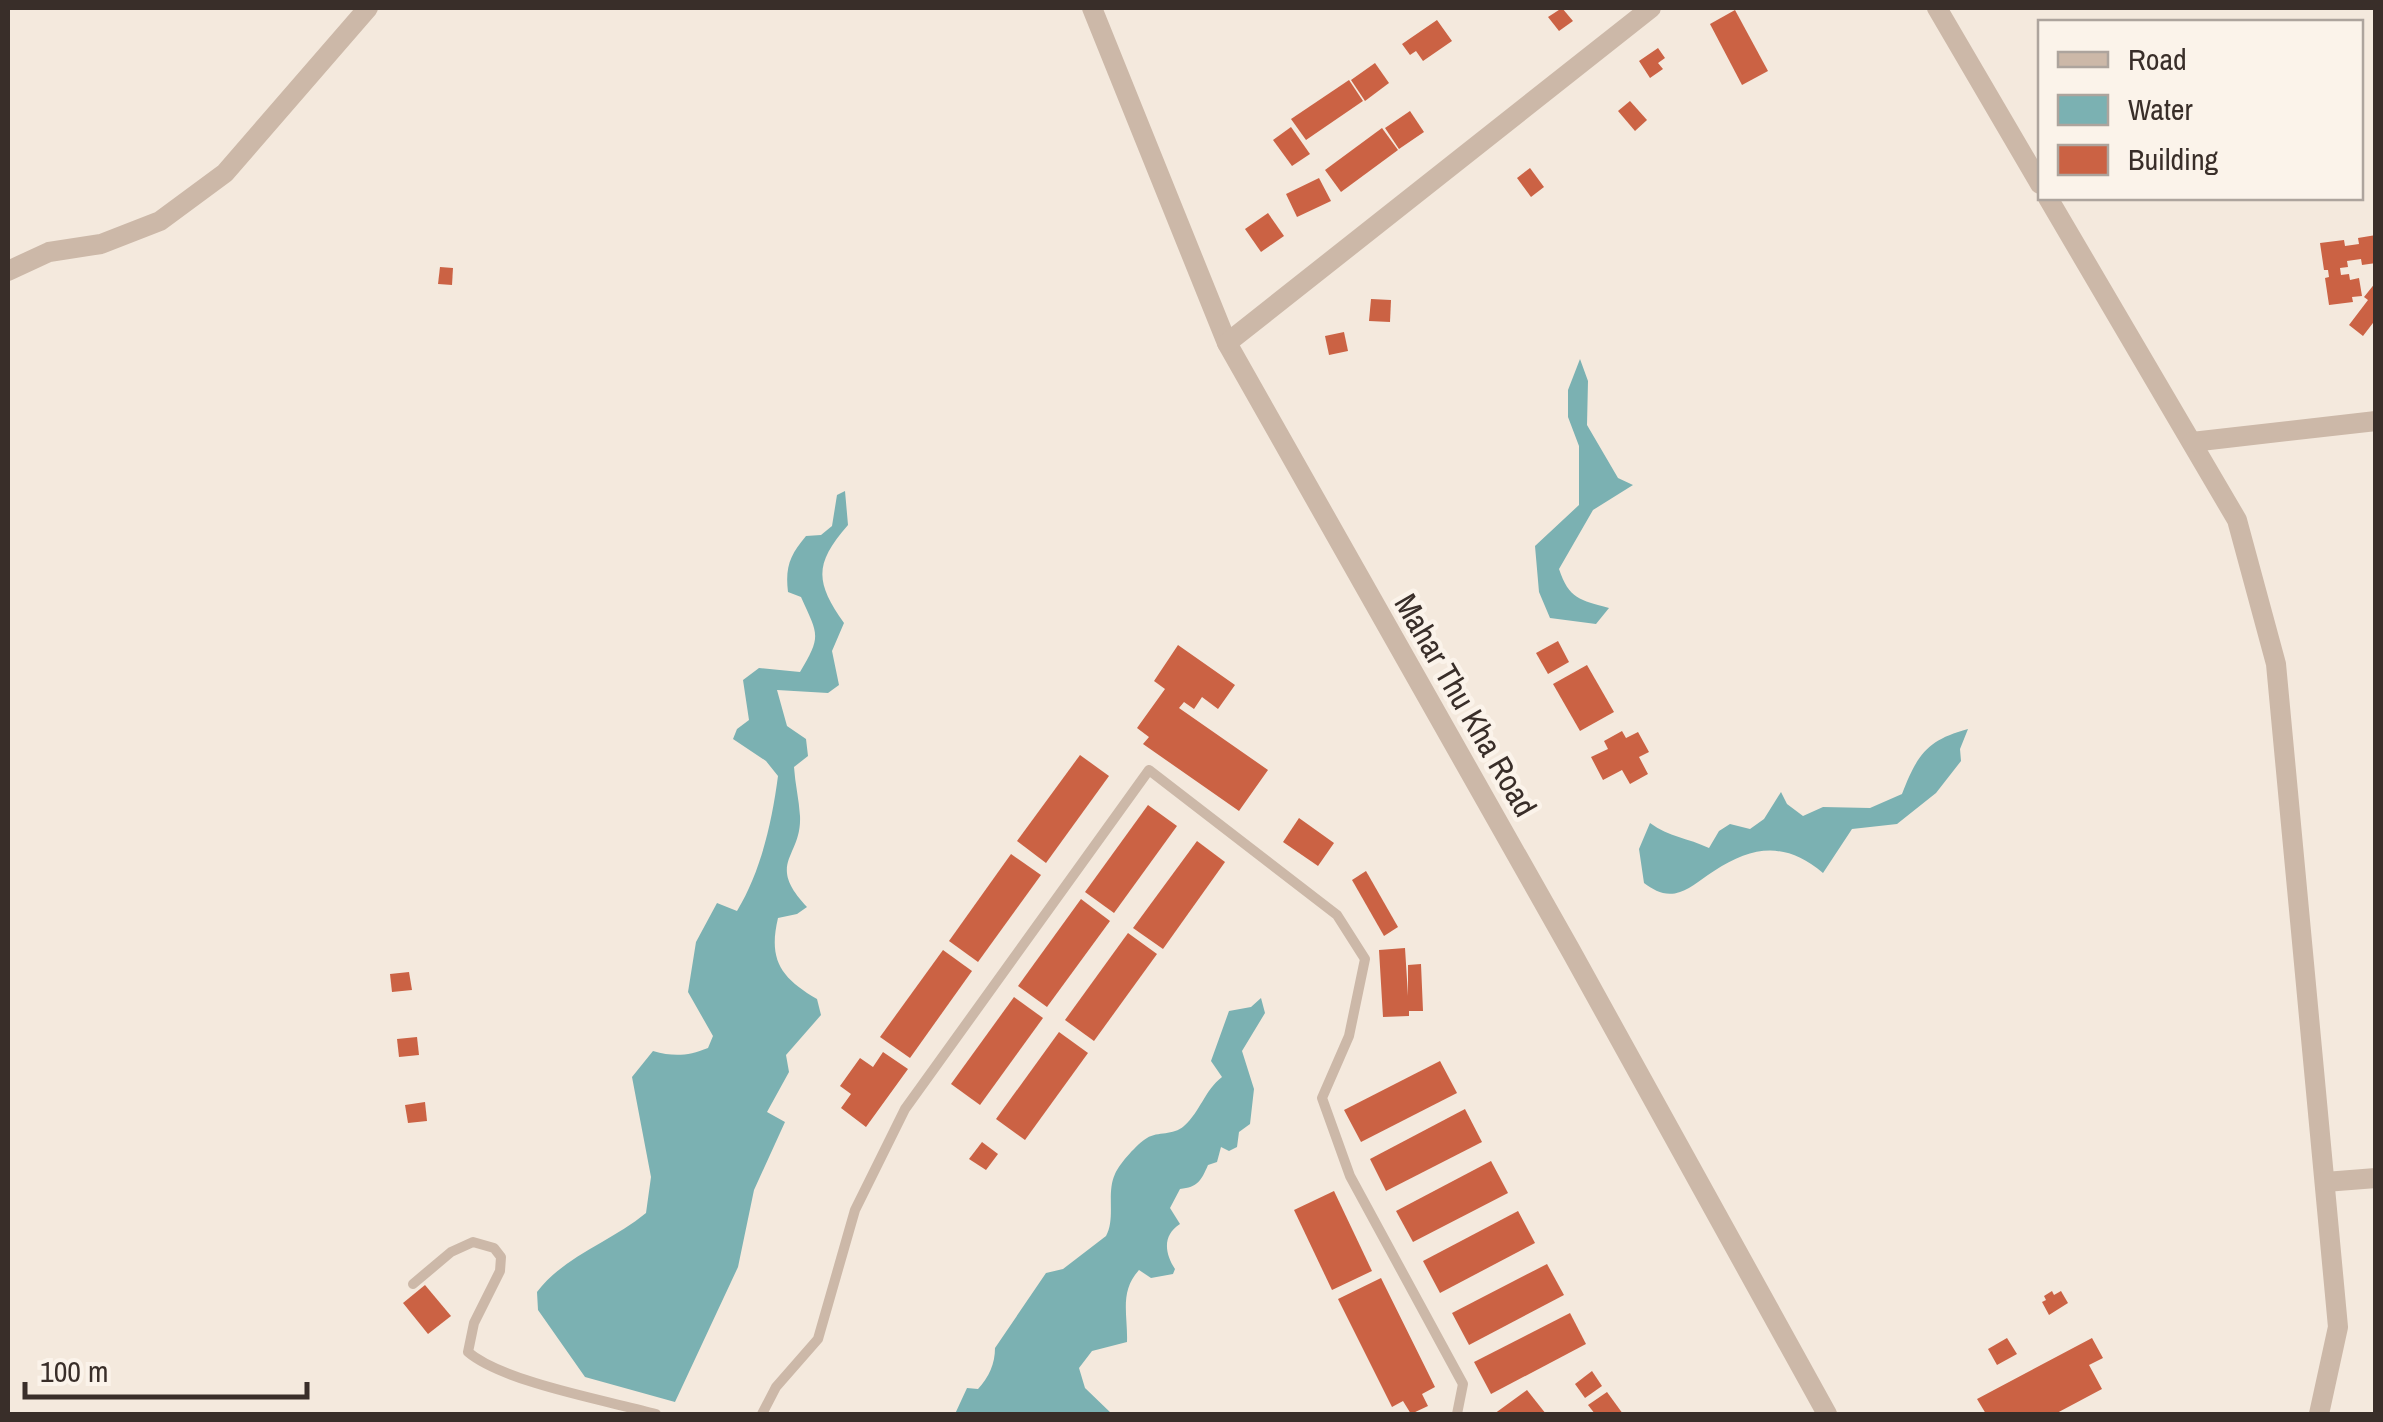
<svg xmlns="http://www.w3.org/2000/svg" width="2383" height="1422" viewBox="0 0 2383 1422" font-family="'Archivo Narrow',sans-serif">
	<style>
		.water { fill: #7bb1b2 }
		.building { fill: #cb6244 }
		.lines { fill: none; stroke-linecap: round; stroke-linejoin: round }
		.lane { stroke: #ccb8a8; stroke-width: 10 }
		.street { stroke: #ccb8a8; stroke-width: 20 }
		.labels { text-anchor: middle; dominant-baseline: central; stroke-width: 9; stroke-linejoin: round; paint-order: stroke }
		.street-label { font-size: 32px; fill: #392e29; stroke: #fbf3ea }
	</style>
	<rect width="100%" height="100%" fill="#f4e9dd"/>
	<!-- water -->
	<g class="water">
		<path d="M1580,359L1588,381L1587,425L1618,478L1633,485L1593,510L1559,569C1569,599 1580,600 1609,608L1596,624L1550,618L1539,592L1535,546L1579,505V446L1568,417V390Z"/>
		<path d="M845,491L848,525C814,564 815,582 844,623L832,651L839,685L828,693L777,690L787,726L806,739L808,756L794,767C795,783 799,800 800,816C802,858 765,862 807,907L797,914L778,918C768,960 781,978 817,999L821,1015L786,1055L789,1072L767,1112L785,1122L754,1190L738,1267L675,1402L585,1377L538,1310L537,1292C564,1256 611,1242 646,1213L651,1177L632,1077L653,1051C674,1057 688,1056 708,1048L713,1036L688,992L696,942L717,903L737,911C761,871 772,822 778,776L766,761L733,739L737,729L749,720L743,680L759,668L800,672C822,635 818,635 801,597L788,592C785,567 790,555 806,536L821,535L832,526L837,495Z"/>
		<path d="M1968,729L1960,749L1961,761L1936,793L1897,824L1852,829L1823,873C1786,842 1754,845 1714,871C1704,877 1692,888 1680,892C1666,897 1655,891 1644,883L1639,849L1650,823C1669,837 1688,838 1709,848L1719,831L1730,824L1750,829L1764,819L1781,792L1787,804L1803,816L1823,807L1870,808L1902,794C1917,755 1927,740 1968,729Z"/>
		<path d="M1261,998L1265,1013L1242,1051L1254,1089L1250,1124L1239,1132L1237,1147L1229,1151L1221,1147L1217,1162L1208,1165C1201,1181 1198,1187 1180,1189L1170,1208L1180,1224C1163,1235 1164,1252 1175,1269L1173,1274L1151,1278L1139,1270C1119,1292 1128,1315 1127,1342L1092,1351L1079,1368L1085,1388L1112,1414H955L967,1388L978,1389C989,1377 995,1364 995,1348L1046,1273L1063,1269L1106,1236C1116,1218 1106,1193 1115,1174C1120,1163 1137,1144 1147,1138C1158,1131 1173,1136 1184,1126C1201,1111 1204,1091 1222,1077L1211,1061L1229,1011L1251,1007Z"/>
	</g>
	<!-- building -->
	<g class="building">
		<polygon points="1562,8 1573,21 1559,31 1548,17"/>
		<polygon points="1735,10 1768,71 1742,85 1710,24"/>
		<polygon points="1437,20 1452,41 1423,61 1416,51 1410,55 1402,44"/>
		<polygon points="1658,48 1665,58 1658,63 1663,69 1650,78 1639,61"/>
		<polygon points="1375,63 1389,83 1365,101 1351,80"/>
		<polygon points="1349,80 1363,101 1306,140 1291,119"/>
		<polygon points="1630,101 1647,120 1635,131 1618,111"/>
		<polygon points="1410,111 1424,132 1399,149 1385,128"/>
		<polygon points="1291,127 1310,154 1292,166 1273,140"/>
		<polygon points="1382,128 1398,150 1341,192 1325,170"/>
		<polygon points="1530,168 1544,187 1531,197 1517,178"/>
		<polygon points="1319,178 1331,201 1297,217 1286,194"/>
		<polygon points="1268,213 1284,236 1261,252 1245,229"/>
		<polygon points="2376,235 2376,263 2362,265 2361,259 2347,261 2348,267 2340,268 2341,275 2349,274 2350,280 2359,278 2362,296 2352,297 2353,302 2329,305 2325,278 2329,277 2328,270 2324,270 2320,243 2344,240 2345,246 2359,244 2358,238"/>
		<polygon points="440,267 453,268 452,285 438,284"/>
		<polygon points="2376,282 2376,319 2363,336 2349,325 2368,300 2364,297"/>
		<polygon points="1371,299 1391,300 1390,322 1369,321"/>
		<polygon points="1344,332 1348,351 1329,355 1325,336"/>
		<polygon points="1558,641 1569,662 1548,674 1536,653"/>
		<polygon points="1178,645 1235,685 1218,709 1202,697 1194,709 1184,702 1179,708 1268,770 1239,811 1143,744 1149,737 1137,728 1165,689 1154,681"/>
		<polygon points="1587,665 1614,712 1580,731 1553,684"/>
		<polygon points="1622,731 1626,738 1638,732 1649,752 1639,757 1648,774 1630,784 1622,770 1603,780 1591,757 1608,749 1604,741"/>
		<polygon points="1080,755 1109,776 1046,863 1017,841"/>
		<polygon points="1148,805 1177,826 1114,913 1085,892"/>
		<polygon points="1299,818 1334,843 1318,866 1283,842"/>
		<polygon points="1197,841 1225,862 1163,949 1133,928"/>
		<polygon points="1011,854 1041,875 978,962 949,941"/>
		<polygon points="1366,871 1398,927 1384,936 1352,880"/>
		<polygon points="1081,899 1110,921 1047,1007 1018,986"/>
		<polygon points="1128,933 1157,954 1094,1041 1065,1020"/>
		<polygon points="1405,948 1408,996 1408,965 1421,964 1423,1011 1409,1011 1409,1016 1383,1017 1379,950"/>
		<polygon points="943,950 972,971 910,1058 880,1037"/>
		<polygon points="409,972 412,990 392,992 390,974"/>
		<polygon points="1014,997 1043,1018 980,1105 951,1084"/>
		<polygon points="1059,1032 1088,1053 1025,1140 996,1119"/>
		<polygon points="417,1037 419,1055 399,1057 397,1039"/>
		<polygon points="883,1052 908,1069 866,1127 841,1108 851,1094 840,1086 860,1058 873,1067"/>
		<polygon points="1440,1061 1457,1093 1361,1142 1344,1110"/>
		<polygon points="425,1102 427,1121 408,1123 405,1105"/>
		<polygon points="1465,1109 1482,1142 1386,1191 1370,1159"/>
		<polygon points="982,1142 998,1154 986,1170 969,1159"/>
		<polygon points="1491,1161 1508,1193 1413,1242 1396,1211"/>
		<polygon points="1334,1191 1372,1271 1332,1290 1294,1210"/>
		<polygon points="1518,1211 1535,1243 1440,1293 1423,1261"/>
		<polygon points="1547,1264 1564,1295 1469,1345 1452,1313"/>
		<polygon points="1381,1278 1435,1387 1422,1394 1428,1406 1411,1414 1403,1401 1392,1407 1338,1299"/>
		<polygon points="425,1285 451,1316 428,1334 403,1303"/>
		<polygon points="2052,1291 2054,1295 2061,1291 2068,1303 2049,1315 2042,1302 2046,1300 2044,1296"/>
		<polygon points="1570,1313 1586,1344 1491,1394 1474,1362"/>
		<polygon points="2007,1338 2017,1354 1997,1365 1988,1349"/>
		<polygon points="2092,1338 2103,1358 2089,1365 2102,1389 2055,1414 1986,1414 1977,1399"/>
		<polygon points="1592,1371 1602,1386 1585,1398 1575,1384"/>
		<polygon points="1527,1390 1546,1414 1494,1414"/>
		<polygon points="1607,1392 1623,1414 1595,1414 1588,1405"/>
	</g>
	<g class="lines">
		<!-- lane -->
		<g class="lane">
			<path d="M413,1284L451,1252L473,1242L494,1248L501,1257L500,1271L474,1323L468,1352C503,1382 608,1401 656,1414"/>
			<polyline points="762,1414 776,1387 818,1339 855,1210 905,1109 1149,770 1337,915 1365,959 1349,1036 1322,1098 1350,1176 1463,1384 1457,1414"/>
		</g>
		<!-- street -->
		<g class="street">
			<polyline points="1092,8 1227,343 1571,951 1827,1414"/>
			<polyline points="1937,8 2040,184"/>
			<polyline points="2048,198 2237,520 2276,664 2338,1327 2319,1414"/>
			<polyline points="8,271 49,252 101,244 160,221 225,173 368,8"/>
			<polyline points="1227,343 1651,8"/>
			<polyline points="2192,442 2376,421"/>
			<polyline points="2325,1182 2376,1178"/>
		</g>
	</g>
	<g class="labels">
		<!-- street labels -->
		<g class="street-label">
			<text transform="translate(1466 705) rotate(60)">Mahar Thu Kha Road</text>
		</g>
	</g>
	<!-- border -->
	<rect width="2383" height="1422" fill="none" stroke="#392e29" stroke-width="20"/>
	<!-- legend -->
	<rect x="2038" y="20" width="325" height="180" fill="#fbf3ea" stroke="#ada49d" stroke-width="2.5"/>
	<rect x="2058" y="52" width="50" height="15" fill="#ccb8a8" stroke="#ada49d" stroke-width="2.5"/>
	<text x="2128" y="70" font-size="30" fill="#392e29">Road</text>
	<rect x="2058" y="95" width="50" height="30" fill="#7bb1b2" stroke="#ada49d" stroke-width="2.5"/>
	<text x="2128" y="120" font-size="30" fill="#392e29">Water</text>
	<rect x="2058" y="145" width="50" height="30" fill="#cb6244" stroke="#ada49d" stroke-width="2.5"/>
	<text x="2128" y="170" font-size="30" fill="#392e29">Building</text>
	<!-- scale -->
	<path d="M25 1382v15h282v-15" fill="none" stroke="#392e29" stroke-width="5"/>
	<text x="40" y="1382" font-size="30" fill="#392e29" stroke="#fbf3ea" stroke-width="8" paint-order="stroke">100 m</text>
</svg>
